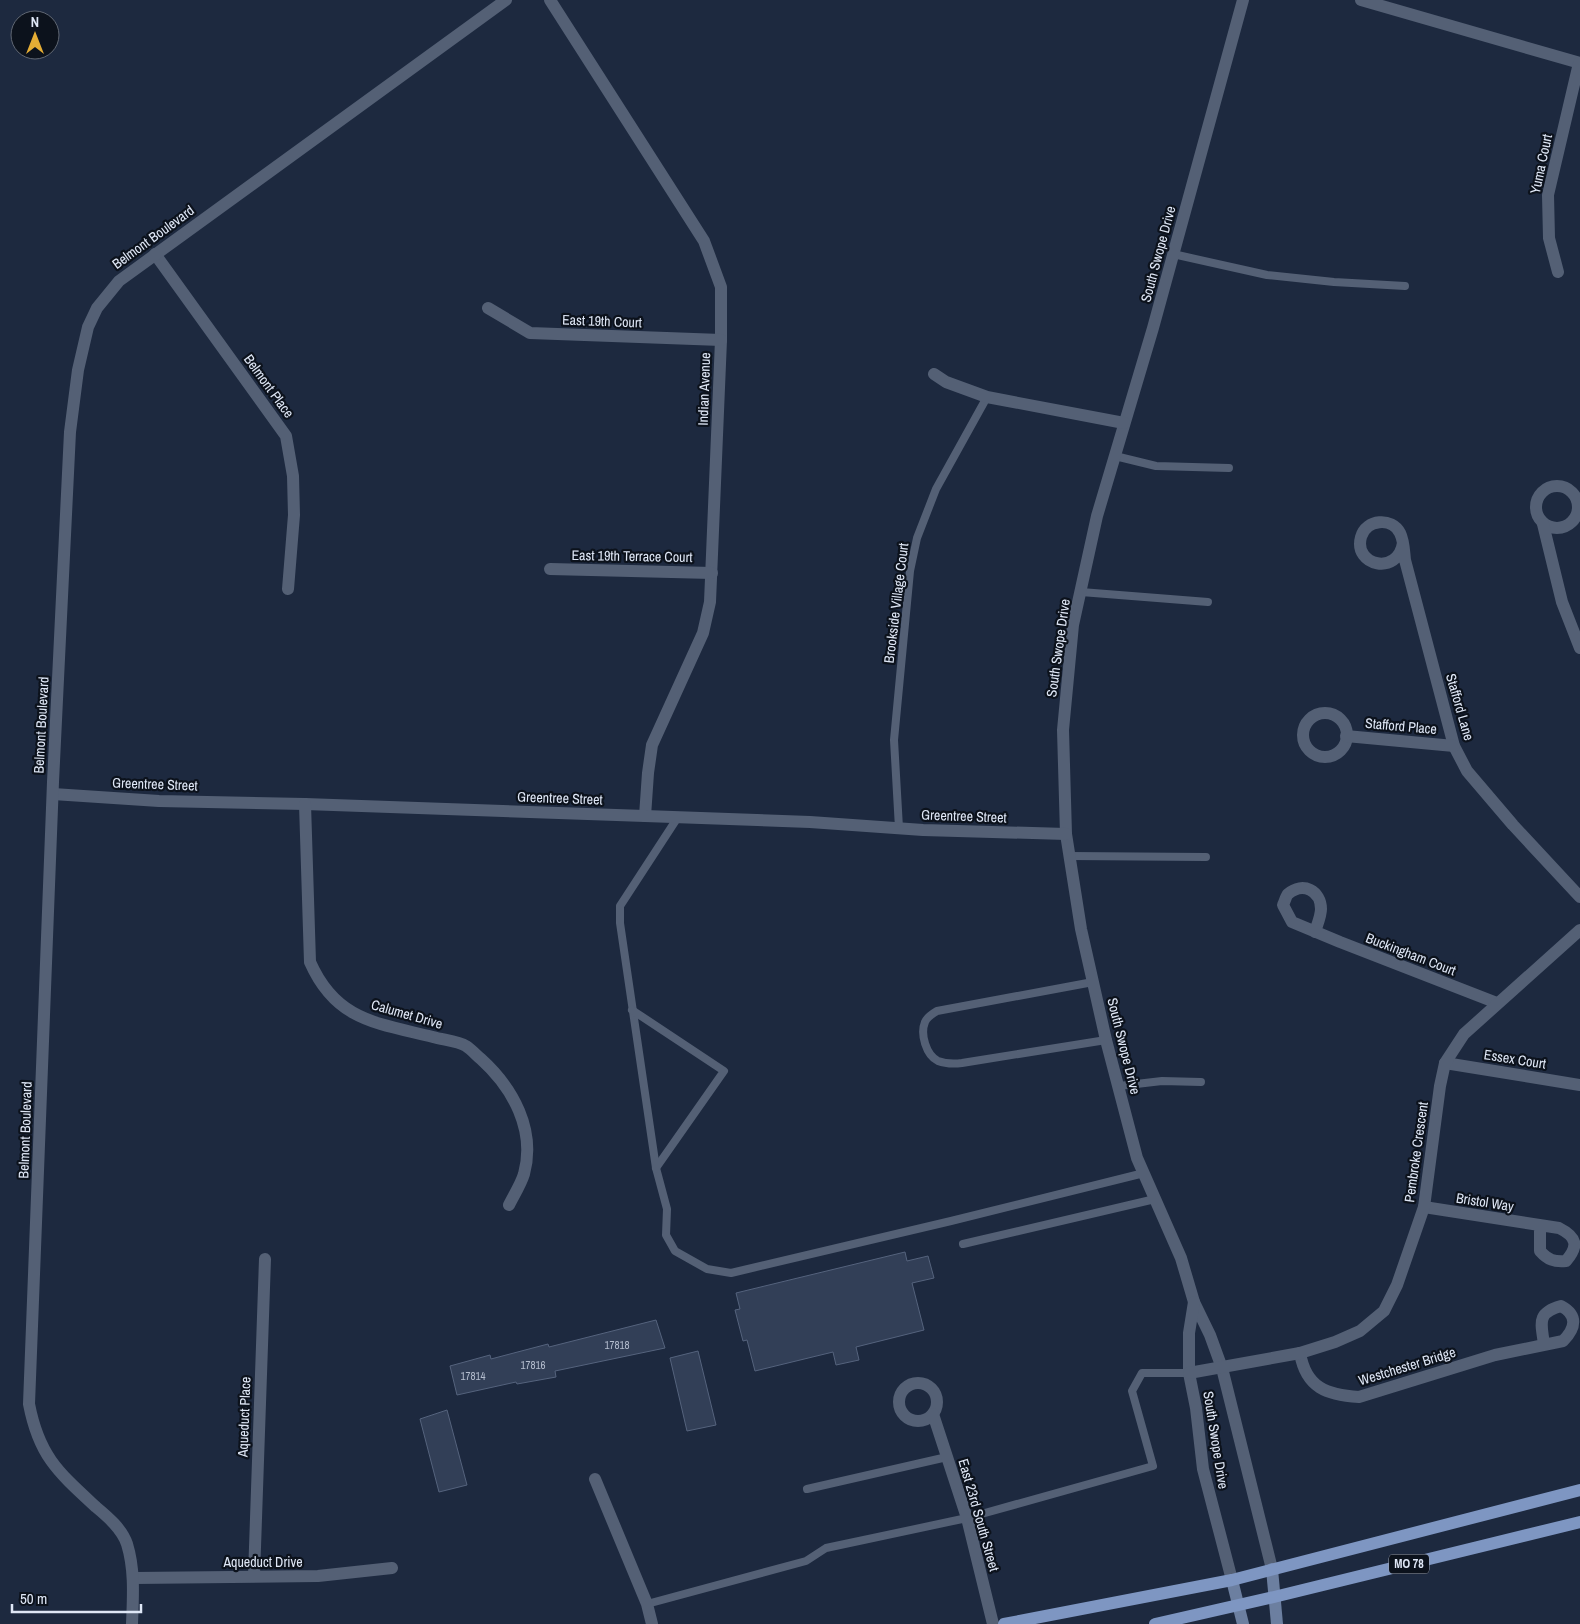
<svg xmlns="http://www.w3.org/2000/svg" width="1580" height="1624" viewBox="0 0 1580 1624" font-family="'Archivo Narrow',sans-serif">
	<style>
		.building { fill: #323f57; stroke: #55637d }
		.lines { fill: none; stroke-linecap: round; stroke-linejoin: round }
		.lane { stroke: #546075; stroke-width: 8 }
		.street { stroke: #546075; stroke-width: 12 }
		.secondary { stroke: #6c7fa0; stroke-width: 12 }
		.primary { stroke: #7e96c2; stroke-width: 12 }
		.labels { text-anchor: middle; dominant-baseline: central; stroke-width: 4.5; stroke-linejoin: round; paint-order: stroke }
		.number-label { font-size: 11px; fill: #b4bdce }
		.shield { fill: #0c121c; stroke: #a0a7b5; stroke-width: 1 }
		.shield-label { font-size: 12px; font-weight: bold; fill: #dfe7f6 }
		.street-label { font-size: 14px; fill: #dfe7f6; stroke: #0c121c }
	</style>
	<rect width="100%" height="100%" fill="#1d293f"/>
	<!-- building -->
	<g class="building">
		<polygon points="905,1252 907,1261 928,1256 934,1278 912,1283 924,1330 856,1347 859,1360 836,1365 833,1352 755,1371 747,1340 743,1341 735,1310 740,1309 736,1293"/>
		<polygon points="656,1320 665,1348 555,1371 556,1377 517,1384 516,1382 457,1395 450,1366 490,1355 491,1359 548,1344 549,1347"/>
		<polygon points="698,1351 716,1425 687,1431 670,1358"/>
		<polygon points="447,1410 467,1485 439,1492 420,1419"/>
	</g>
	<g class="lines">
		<!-- lane -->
		<g class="lane">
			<polyline points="1173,254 1267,275 1334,282 1405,286"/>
			<polyline points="1115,456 1156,466 1229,468"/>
			<polyline points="1081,592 1208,602"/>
			<polyline points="678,817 620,906 620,923 656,1168 667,1209 666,1235 675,1251 707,1269 731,1273 951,1221 1144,1173"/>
			<polyline points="899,828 894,740 910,571 917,538 936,489 987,397"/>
			<polyline points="1070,856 1206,857"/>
			<path d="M1093,982L937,1011C932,1014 927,1017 925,1022C920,1034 926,1055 938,1061C946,1064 954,1064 962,1063L1106,1040"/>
			<polyline points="632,1010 724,1071 656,1168"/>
			<polyline points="1119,1086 1162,1081 1201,1082"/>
			<polyline points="963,1244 1155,1199"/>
			<polyline points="807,1489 947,1457"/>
			<polyline points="647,1604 806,1561 826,1548 967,1518 1153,1466 1132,1391 1142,1373 1189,1373"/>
		</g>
		<!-- street -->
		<g class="street">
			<polyline points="550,0 704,241 721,287 721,340 710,602 703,633 652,745 648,773 645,816"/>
			<polyline points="1243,0 1153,328 1097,516 1073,625 1063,730 1066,834 1081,929 1106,1040 1137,1158 1181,1258 1194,1302 1210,1335 1222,1368 1272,1569"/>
			<polyline points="1361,0 1580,63"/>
			<polyline points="155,254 286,436 293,476 294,515 288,589"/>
			<polyline points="1558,272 1549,238 1548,195 1579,63"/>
			<polyline points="488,308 530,333 721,340"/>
			<polyline points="934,374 946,382 987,397 1124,423"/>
			<circle cx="1557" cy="507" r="21"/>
			<polyline points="1543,524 1562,602 1580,648"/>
			<path d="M1403,543C1398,576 1353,566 1361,537C1366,519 1392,517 1400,533C1404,541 1404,551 1405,560L1454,746L1467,771L1513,825L1580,897"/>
			<polyline points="550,569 712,573"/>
			<circle cx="1325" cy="735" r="22"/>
			<polyline points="1346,736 1454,746"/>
			<polyline points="53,794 159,801 305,804 645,816 810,822 923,830 1066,834"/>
			<path d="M305,804L310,962C336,1021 377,1023 433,1037C443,1040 458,1041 466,1046C472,1050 476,1055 481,1059C513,1088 536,1130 524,1174C521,1184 514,1195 509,1205"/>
			<path d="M1315,932C1317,925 1321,916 1321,909C1321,891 1303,881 1288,894C1286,896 1285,901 1283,905L1292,922L1340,942L1497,1003"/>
			<polyline points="1445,1063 1580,1085"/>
			<path d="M1424,1207L1559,1228C1577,1237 1579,1246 1566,1261C1554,1262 1548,1260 1540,1251V1225"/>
			<polyline points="1194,1302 1189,1333 1189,1373 1196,1408 1203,1469 1232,1580"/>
			<path d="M1300,1353C1306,1388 1327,1395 1359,1397L1495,1355L1563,1341C1576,1328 1578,1315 1561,1306C1535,1313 1542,1325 1544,1345"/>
			<polyline points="1189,1373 1300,1353 1335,1342 1360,1331 1384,1311 1397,1285 1424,1207 1440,1086 1445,1063 1464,1034 1580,930"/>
			<circle cx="918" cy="1402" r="19"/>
			<polyline points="933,1414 967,1518 993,1624"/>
			<polyline points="595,1479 647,1604 652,1624"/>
			<polyline points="254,1576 265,1259"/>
			<polyline points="134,1578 318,1576 392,1568"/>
			<path d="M132,1624C133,1597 135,1570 127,1544C122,1529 108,1517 96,1507C58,1472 39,1456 29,1404L53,782L70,432L78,370L88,327L97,308L119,281L506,0"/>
		</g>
		<!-- secondary -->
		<g class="secondary">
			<polyline points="1272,1569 1277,1624"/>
			<polyline points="1232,1580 1243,1624"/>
		</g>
		<!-- primary -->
		<g class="primary">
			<polyline points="1004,1624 1232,1580 1580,1490"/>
			<polyline points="1155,1624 1274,1597 1580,1522"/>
		</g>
	</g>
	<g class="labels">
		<!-- number labels -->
		<g class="number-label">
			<text x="617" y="1345">17818</text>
			<text x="533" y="1365">17816</text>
			<text x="473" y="1376">17814</text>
		</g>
		<!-- shield labels -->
		<rect class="shield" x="1389" y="1554.5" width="40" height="19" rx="4"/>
		<g class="shield-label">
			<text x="1409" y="1564">MO 78</text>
		</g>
		<!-- street labels -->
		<g class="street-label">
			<text transform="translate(1541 164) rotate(-78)">Yuma Court</text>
			<text transform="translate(153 237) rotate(-36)">Belmont Boulevard</text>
			<text transform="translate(1158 254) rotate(-75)">South Swope Drive</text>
			<text transform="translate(602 321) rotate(2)">East 19th Court</text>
			<text transform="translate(269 386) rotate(54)">Belmont Place</text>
			<text transform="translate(704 389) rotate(-88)">Indian Avenue</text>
			<text transform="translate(632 556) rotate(1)">East 19th Terrace Court</text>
			<text transform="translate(896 603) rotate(-83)">Brookside Village Court</text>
			<text transform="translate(1058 648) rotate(-82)">South Swope Drive</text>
			<text transform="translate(1460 707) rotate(74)">Stafford Lane</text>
			<text transform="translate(41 725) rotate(-87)">Belmont Boulevard</text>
			<text transform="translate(1401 726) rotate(5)">Stafford Place</text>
			<text transform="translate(155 784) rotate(2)">Greentree Street</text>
			<text transform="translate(560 798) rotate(2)">Greentree Street</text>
			<text transform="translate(964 816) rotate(2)">Greentree Street</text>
			<text transform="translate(1411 954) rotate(21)">Buckingham Court</text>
			<text transform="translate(407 1014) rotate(16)">Calumet Drive</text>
			<text transform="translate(1124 1046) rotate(76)">South Swope Drive</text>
			<text transform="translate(1515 1059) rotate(9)">Essex Court</text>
			<text transform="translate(25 1130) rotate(-88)">Belmont Boulevard</text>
			<text transform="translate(1416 1152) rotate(-82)">Pembroke Crescent</text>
			<text transform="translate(1485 1202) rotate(9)">Bristol Way</text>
			<text transform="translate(1407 1366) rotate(-17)">Westchester Bridge</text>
			<text transform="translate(244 1417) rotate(-88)">Aqueduct Place</text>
			<text transform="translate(1216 1440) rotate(81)">South Swope Drive</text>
			<text transform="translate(979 1515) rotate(74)">East 23rd South Street</text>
			<text x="263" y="1562">Aqueduct Drive</text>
		</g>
	</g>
	<!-- north arrow -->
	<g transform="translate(35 35)"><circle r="24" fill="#0c121c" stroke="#606773"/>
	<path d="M0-4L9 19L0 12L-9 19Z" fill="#e5ad35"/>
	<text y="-8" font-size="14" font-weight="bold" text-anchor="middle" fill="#dfe7f6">N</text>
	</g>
	<!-- scale -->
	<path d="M12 1604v8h129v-8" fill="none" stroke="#dfe7f6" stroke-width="2.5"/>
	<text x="20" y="1604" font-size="15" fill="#dfe7f6" stroke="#0c121c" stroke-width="4" paint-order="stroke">50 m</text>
</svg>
